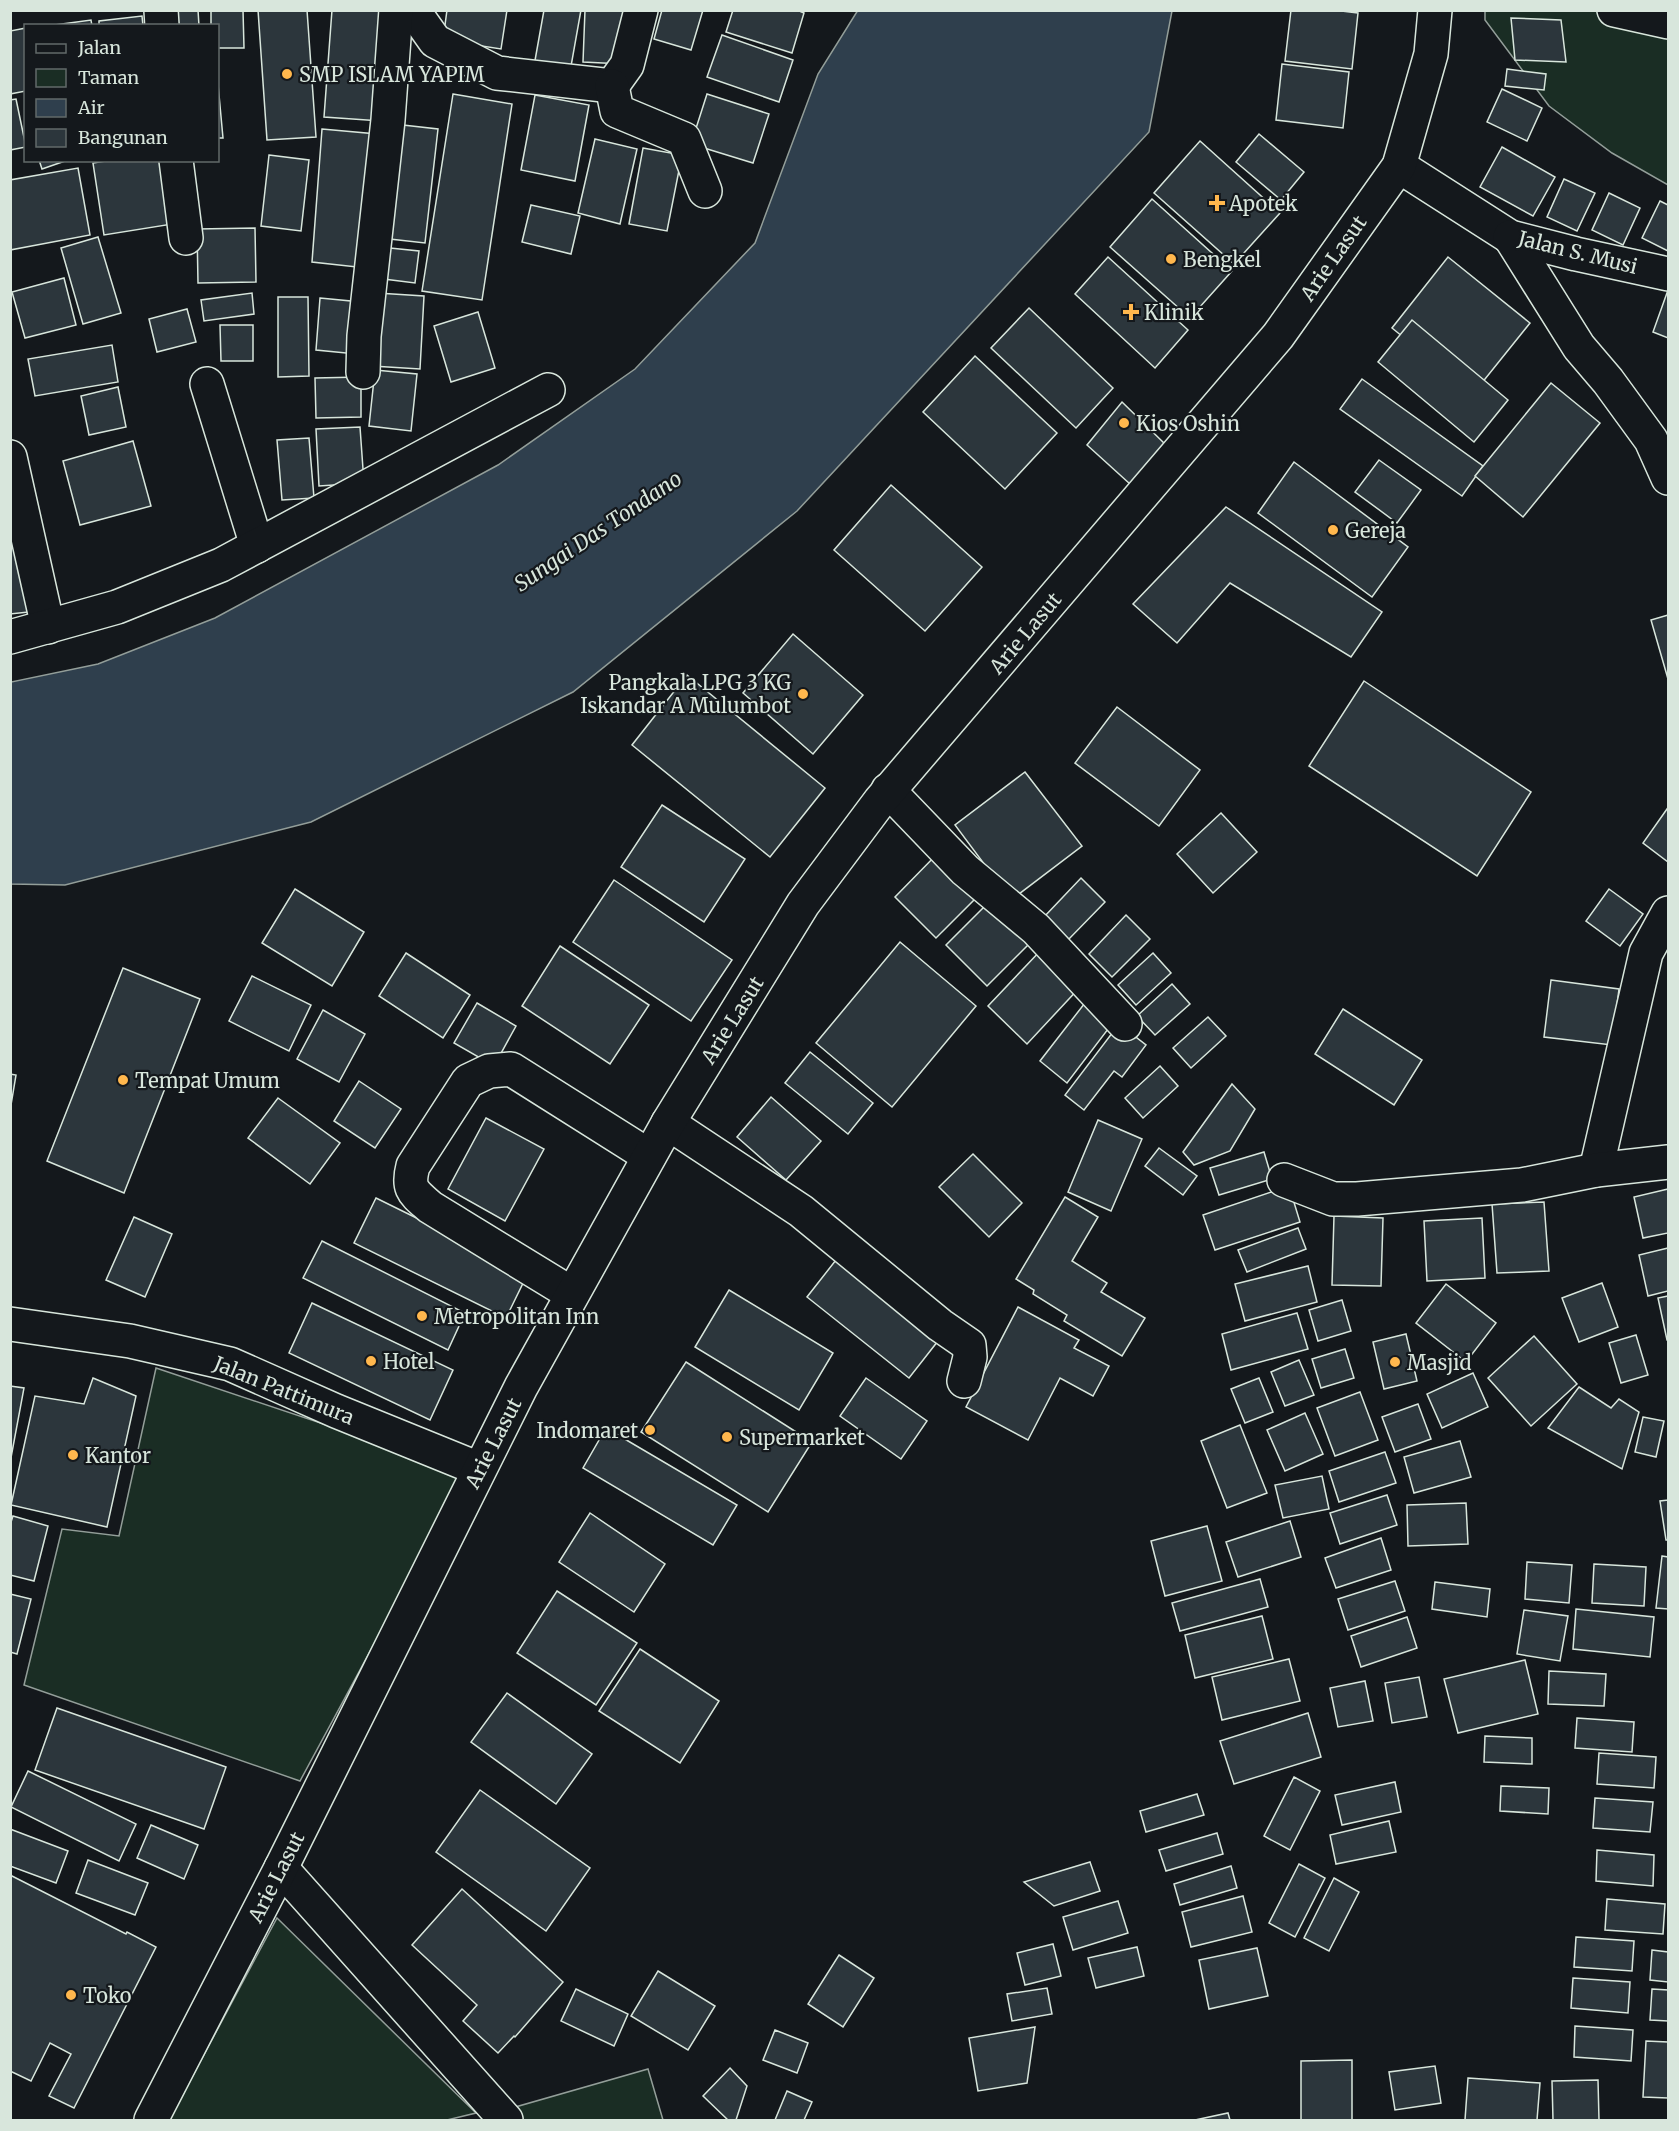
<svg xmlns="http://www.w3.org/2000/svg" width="1679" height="2131" viewBox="0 0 1679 2131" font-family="Merriweather,serif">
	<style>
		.green { fill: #1a2d24; stroke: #939e99; stroke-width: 1.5 }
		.water { fill: #2f3f4d; stroke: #939e99; stroke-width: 1.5 }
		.building { fill: #2c363c; stroke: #d8e6dc; stroke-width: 1.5 }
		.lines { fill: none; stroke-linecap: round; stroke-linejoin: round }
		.minor-casing { stroke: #d8e6dc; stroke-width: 36 }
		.major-casing { stroke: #d8e6dc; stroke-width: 36 }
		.minor { stroke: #14181c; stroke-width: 33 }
		.major { stroke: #14181c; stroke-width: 33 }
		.poi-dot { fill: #ffb74d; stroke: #14181c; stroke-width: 2 }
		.labels { text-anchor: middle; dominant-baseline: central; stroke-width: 4.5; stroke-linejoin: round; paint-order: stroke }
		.poi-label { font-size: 20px; fill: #d8e6dc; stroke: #14181c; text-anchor: start }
		.street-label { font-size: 20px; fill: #d8e6dc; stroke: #14181c }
		.water-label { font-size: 21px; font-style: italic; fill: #d8e6dc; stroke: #14181c }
	</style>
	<rect width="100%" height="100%" fill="#14181c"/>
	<!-- green -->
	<g class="green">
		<polygon points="1485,11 1668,11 1668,185 1612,153 1549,106 1485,20"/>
		<polygon points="156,1368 467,1472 300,1781 24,1685 62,1529 119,1536"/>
		<polygon points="277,1918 476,2113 447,2120 169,2120"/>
		<polygon points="648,2069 663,2120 523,2120 512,2108"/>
	</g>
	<!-- water -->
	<polygon class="water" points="858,10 1172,11 1149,132 797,511 573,692 311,822 65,885 11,884 11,682 98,664 215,618 498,465 635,369 755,243 818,74"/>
	<!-- building -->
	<g class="building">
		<polygon points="167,10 198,10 199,26 168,26"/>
		<polygon points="211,10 243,10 244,48 218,48 218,26 211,26"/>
		<polygon points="258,10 307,10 316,137 267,140"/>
		<polygon points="332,10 390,10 381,121 324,117"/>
		<polygon points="447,10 507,10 501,49 443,40"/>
		<polygon points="544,10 581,10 570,72 534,66"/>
		<polygon points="585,10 626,10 623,64 583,62"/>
		<polygon points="662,10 703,10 691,50 654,39"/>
		<polygon points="733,10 797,10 804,13 792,53 726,32"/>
		<polygon points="1291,10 1333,10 1358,13 1352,69 1285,61"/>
		<polygon points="142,16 143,26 99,26 99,21"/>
		<polygon points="1511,18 1561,20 1566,62 1515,60"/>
		<polygon points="91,20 92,26 55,26 55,25"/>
		<polygon points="26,28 26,91 10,94 10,31"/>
		<polygon points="722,35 793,60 779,102 707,77"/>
		<polygon points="1282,64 1349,72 1343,128 1276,120"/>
		<polygon points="1507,69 1546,74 1544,90 1505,86"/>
		<polygon points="218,84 223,138 218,138"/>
		<polygon points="1502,89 1542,108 1527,141 1487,122"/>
		<polygon points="453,94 512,104 482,300 422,291"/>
		<polygon points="707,94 769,114 753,163 691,144"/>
		<polygon points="535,95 589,105 575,181 521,170"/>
		<polygon points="16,99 26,147 10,150 10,100"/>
		<polygon points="394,124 438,129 425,243 381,238"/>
		<polygon points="322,129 377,134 366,268 312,262"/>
		<polygon points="1259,134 1304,172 1281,200 1236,162"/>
		<polygon points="595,139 637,149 620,224 578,213"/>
		<polygon points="1200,141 1280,213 1234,264 1154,193"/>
		<polygon points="1502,147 1555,177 1533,216 1480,187"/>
		<polygon points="643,148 682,155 667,231 629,224"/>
		<polygon points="269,155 309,160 301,231 261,226"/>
		<polygon points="39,160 68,160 42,169"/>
		<polygon points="112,160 169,160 179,223 104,235 93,163"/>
		<polygon points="78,168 90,235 10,250 10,180"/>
		<polygon points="1564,179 1595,193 1577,231 1547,217"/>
		<polygon points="1609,193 1640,208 1623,245 1592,230"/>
		<polygon points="1152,199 1232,271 1190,318 1110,247"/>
		<polygon points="1660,201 1668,205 1668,251 1642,238"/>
		<polygon points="531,205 580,216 571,254 522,242"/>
		<polygon points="255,228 256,282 198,283 197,229"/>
		<polygon points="98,237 121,313 83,324 61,248"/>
		<polygon points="380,247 419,251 415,283 376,278"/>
		<polygon points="1108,257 1188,330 1155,368 1075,294"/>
		<polygon points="1448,257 1530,323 1473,394 1392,328"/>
		<polygon points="64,278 76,325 25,338 12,292"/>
		<polygon points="1668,290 1668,338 1653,332"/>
		<polygon points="252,293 254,314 204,321 201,300"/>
		<polygon points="377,293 424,296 420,369 372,366"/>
		<polygon points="278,297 308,297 309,376 278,377"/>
		<polygon points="320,298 361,302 356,354 316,350"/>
		<polygon points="1029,308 1113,388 1076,428 991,348"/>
		<polygon points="187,309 196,342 157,352 149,319"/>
		<polygon points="478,312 495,368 451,382 434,326"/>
		<polygon points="1412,320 1508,400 1474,442 1378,362"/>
		<polygon points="220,325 253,325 253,361 221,361"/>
		<polygon points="112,345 118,382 35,396 28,359"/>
		<polygon points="975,356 1057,433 1005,489 923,412"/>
		<polygon points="375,370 417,374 411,431 369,426"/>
		<polygon points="361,377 361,417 316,418 315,378"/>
		<polygon points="1362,379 1483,466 1462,496 1340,409"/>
		<polygon points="1551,383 1600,423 1523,517 1475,476"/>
		<polygon points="118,387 126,427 89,435 81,396"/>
		<polygon points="1122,402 1167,446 1130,484 1087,445"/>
		<polygon points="360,427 364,483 319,486 316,429"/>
		<polygon points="309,438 314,498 282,500 277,440"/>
		<polygon points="133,441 151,506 80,525 63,461"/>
		<polygon points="1379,460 1421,490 1397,523 1355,492"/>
		<polygon points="1294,462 1408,547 1372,597 1258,513"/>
		<polygon points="891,485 982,567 925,631 834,550"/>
		<polygon points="1226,507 1382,612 1351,657 1230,583 1177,643 1133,604"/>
		<polygon points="10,533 38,611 10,614"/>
		<polygon points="1668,615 1668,679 1651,620"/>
		<polygon points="793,634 863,695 813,754 743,693"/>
		<polygon points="687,675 825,788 770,857 632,745"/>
		<polygon points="1364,681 1531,792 1477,876 1309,766"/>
		<polygon points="1117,707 1200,770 1159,826 1075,763"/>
		<polygon points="1025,772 1082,846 1011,900 955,825"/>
		<polygon points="662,805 745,859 704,922 621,867"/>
		<polygon points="1667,809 1668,810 1668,862 1643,843"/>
		<polygon points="1221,813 1257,852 1213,893 1177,854"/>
		<polygon points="939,852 981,893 936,938 895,897"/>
		<polygon points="1081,878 1105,902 1068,940 1044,917"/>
		<polygon points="614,880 732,960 691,1021 573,942"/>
		<polygon points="295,889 364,932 332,986 262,943"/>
		<polygon points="1609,889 1643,914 1620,946 1586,921"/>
		<polygon points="990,901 1032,941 987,986 946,945"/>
		<polygon points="1126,915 1150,939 1112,977 1089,954"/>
		<polygon points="900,942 976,1006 892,1107 816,1043"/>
		<polygon points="560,946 649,1005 610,1064 522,1006"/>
		<polygon points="1042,949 1081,986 1027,1044 988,1006"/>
		<polygon points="406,953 470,995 443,1038 379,996"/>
		<polygon points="1153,953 1171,973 1136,1005 1118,985"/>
		<polygon points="123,968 200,999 124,1193 47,1161"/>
		<polygon points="252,976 311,1005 289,1051 229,1021"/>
		<polygon points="1551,980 1619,989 1612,1045 1544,1037"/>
		<polygon points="1172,984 1190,1004 1155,1035 1137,1016"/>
		<polygon points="1088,999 1115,1020 1067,1083 1040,1061"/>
		<polygon points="477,1003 516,1026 494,1066 454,1043"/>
		<polygon points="1343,1009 1422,1060 1394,1105 1315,1054"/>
		<polygon points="323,1010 365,1034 339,1082 297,1059"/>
		<polygon points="1208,1017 1226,1036 1191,1068 1173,1048"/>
		<polygon points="1119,1024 1146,1045 1122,1077 1114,1071 1084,1110 1065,1095"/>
		<polygon points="810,1052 873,1103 848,1134 785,1083"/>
		<polygon points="1160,1066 1178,1086 1143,1118 1125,1098"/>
		<polygon points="10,1074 16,1075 10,1111"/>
		<polygon points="359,1081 401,1109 375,1148 334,1121"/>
		<polygon points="1232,1084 1255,1109 1230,1151 1194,1165 1183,1152"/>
		<polygon points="771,1097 821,1141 786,1180 737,1137"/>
		<polygon points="278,1098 340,1143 310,1184 248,1138"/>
		<polygon points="486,1118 544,1149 505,1221 448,1189"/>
		<polygon points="1098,1120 1142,1139 1111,1211 1068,1192"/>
		<polygon points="1159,1148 1197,1176 1183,1195 1145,1166"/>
		<polygon points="1264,1152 1272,1179 1219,1195 1210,1168"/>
		<polygon points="973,1154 1022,1203 989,1237 939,1187"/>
		<polygon points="1289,1186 1300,1222 1215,1250 1203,1215"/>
		<polygon points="1668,1189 1668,1233 1643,1238 1634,1197"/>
		<polygon points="1065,1197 1098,1217 1072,1261 1107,1283 1101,1292 1145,1318 1122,1356 1064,1321 1067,1315 1033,1294 1034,1290 1016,1279"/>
		<polygon points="376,1198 528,1273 506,1318 354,1243"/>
		<polygon points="1544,1202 1549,1271 1497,1273 1492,1204"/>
		<polygon points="1334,1216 1383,1218 1381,1286 1332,1285"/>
		<polygon points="134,1217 172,1234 145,1297 106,1280"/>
		<polygon points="1482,1218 1485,1278 1427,1281 1424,1221"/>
		<polygon points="1298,1228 1306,1249 1247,1272 1238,1250"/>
		<polygon points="322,1241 465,1313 448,1350 303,1278"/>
		<polygon points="1668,1248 1668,1291 1648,1296 1639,1255"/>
		<polygon points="843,1251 945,1332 909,1378 807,1297"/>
		<polygon points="1308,1266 1317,1302 1245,1321 1235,1284"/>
		<polygon points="1602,1283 1618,1327 1579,1342 1562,1298"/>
		<polygon points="1446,1284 1496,1323 1466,1362 1416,1323"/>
		<polygon points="729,1290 833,1353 799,1410 695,1347"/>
		<polygon points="1668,1296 1668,1340 1667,1340 1658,1298"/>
		<polygon points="1342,1300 1351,1331 1318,1341 1309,1310"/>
		<polygon points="312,1303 453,1370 430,1420 289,1353"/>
		<polygon points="1018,1307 1079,1340 1074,1348 1109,1366 1093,1396 1060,1378 1028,1440 966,1407"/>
		<polygon points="1297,1313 1308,1349 1231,1370 1222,1334"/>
		<polygon points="1406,1334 1417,1381 1384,1389 1373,1342"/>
		<polygon points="1636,1335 1648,1375 1621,1383 1609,1343"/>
		<polygon points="1534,1336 1577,1384 1531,1426 1488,1378"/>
		<polygon points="1345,1349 1354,1378 1321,1388 1312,1359"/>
		<polygon points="1299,1360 1314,1395 1285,1406 1271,1372"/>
		<polygon points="686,1362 812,1442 768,1512 641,1432"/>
		<polygon points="1473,1373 1488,1407 1442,1428 1427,1394"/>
		<polygon points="93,1378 136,1396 107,1527 11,1505 35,1396 84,1404"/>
		<polygon points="866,1378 927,1421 901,1459 840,1416"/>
		<polygon points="1259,1378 1273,1412 1245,1423 1231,1389"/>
		<polygon points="10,1386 24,1388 10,1463"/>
		<polygon points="1579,1387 1611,1408 1619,1399 1639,1412 1622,1469 1548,1428"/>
		<polygon points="1360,1392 1378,1440 1335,1456 1317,1408"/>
		<polygon points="1418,1404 1431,1439 1395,1452 1382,1417"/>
		<polygon points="1305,1413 1323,1454 1285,1471 1267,1430"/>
		<polygon points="1643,1417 1664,1421 1656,1457 1635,1452"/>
		<polygon points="1240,1425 1267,1493 1227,1508 1201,1441"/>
		<polygon points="606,1428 737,1505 713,1545 583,1468"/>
		<polygon points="1460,1441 1471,1477 1414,1493 1404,1457"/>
		<polygon points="1385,1452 1396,1483 1339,1502 1329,1471"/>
		<polygon points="1322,1476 1329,1509 1283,1518 1275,1485"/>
		<polygon points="1387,1495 1397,1525 1340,1544 1330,1513"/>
		<polygon points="1668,1500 1668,1540 1666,1540 1660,1501"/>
		<polygon points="1466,1503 1468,1544 1408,1546 1407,1505"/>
		<polygon points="590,1513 665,1564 634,1612 559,1562"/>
		<polygon points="13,1516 48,1526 34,1581 10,1575 10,1525"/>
		<polygon points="1290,1521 1301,1557 1238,1577 1226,1542"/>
		<polygon points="1207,1526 1222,1581 1165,1596 1151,1541"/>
		<polygon points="1381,1538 1391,1570 1336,1588 1325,1558"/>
		<polygon points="1662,1556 1668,1557 1668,1609 1656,1608"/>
		<polygon points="1527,1562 1572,1565 1569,1603 1525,1599"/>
		<polygon points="1594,1564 1646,1567 1644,1606 1592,1603"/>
		<polygon points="1260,1579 1268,1607 1180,1631 1172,1603"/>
		<polygon points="1395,1581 1405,1611 1348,1630 1338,1599"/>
		<polygon points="1435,1582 1490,1589 1487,1617 1432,1609"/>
		<polygon points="557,1591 637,1643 596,1705 517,1653"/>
		<polygon points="10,1594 31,1599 17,1654 10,1652"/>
		<polygon points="1576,1609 1654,1617 1650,1657 1573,1649"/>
		<polygon points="1524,1610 1568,1616 1560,1661 1517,1654"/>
		<polygon points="1262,1616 1273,1659 1195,1678 1185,1635"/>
		<polygon points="1407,1617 1417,1648 1361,1667 1351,1636"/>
		<polygon points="640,1649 719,1701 680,1763 599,1711"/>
		<polygon points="1289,1659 1300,1701 1222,1720 1212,1677"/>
		<polygon points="1525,1660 1538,1714 1458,1733 1444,1679"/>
		<polygon points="1549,1671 1606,1674 1604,1706 1548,1704"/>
		<polygon points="1419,1677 1427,1717 1392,1723 1385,1683"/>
		<polygon points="1365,1681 1373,1721 1338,1727 1330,1688"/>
		<polygon points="507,1693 592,1754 556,1804 471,1742"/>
		<polygon points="57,1708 226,1767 204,1829 35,1770"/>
		<polygon points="1308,1713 1321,1757 1234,1784 1220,1741"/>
		<polygon points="1577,1718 1634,1722 1632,1752 1575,1748"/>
		<polygon points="1485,1736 1532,1738 1532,1764 1484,1762"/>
		<polygon points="1599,1753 1656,1757 1654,1788 1597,1784"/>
		<polygon points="28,1771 136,1824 119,1861 11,1807"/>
		<polygon points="1294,1777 1320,1791 1290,1850 1264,1836"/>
		<polygon points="1395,1782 1401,1812 1342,1825 1335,1795"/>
		<polygon points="1501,1786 1549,1788 1548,1814 1500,1811"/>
		<polygon points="480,1790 590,1868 546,1931 436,1852"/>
		<polygon points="1197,1794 1204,1815 1146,1832 1140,1811"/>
		<polygon points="1595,1798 1653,1802 1650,1832 1593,1828"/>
		<polygon points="1389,1821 1396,1852 1336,1864 1330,1835"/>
		<polygon points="151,1825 198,1845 184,1879 137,1858"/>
		<polygon points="10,1829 68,1851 56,1883 10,1866"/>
		<polygon points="1217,1833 1223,1854 1166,1871 1159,1850"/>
		<polygon points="1597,1850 1654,1855 1653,1886 1596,1881"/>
		<polygon points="88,1860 148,1883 135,1915 76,1893"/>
		<polygon points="1090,1862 1100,1891 1054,1906 1024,1882"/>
		<polygon points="1299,1864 1325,1878 1295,1937 1269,1923"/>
		<polygon points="1231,1866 1237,1888 1180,1905 1174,1884"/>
		<polygon points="10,1875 126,1934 127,1932 156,1947 74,2108 49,2096 71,2054 50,2043 31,2081 10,2071"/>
		<polygon points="1334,1878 1359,1892 1329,1951 1304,1938"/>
		<polygon points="462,1889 563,1982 515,2037 514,2036 498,2053 463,2021 477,2005 412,1945"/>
		<polygon points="1243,1896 1252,1932 1191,1947 1182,1912"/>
		<polygon points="1607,1899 1665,1904 1663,1934 1605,1930"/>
		<polygon points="1118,1901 1128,1933 1073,1950 1063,1917"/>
		<polygon points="1576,1937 1634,1941 1632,1971 1574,1967"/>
		<polygon points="1053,1944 1061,1976 1025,1985 1017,1953"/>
		<polygon points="1137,1947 1144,1976 1096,1988 1088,1958"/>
		<polygon points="1257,1948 1268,1996 1209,2009 1199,1960"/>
		<polygon points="1652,1950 1668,1952 1668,1982 1650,1980"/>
		<polygon points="839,1955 874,1978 843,2027 808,2004"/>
		<polygon points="658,1971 715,2006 688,2050 631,2016"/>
		<polygon points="1573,1978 1630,1982 1628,2013 1571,2008"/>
		<polygon points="1047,1988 1052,2014 1012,2021 1007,1994"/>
		<polygon points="576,1989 628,2014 614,2046 561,2021"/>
		<polygon points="1652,1989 1668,1990 1668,2021 1650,2020"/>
		<polygon points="1575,2026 1633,2030 1631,2061 1574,2057"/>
		<polygon points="1035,2027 1027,2083 978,2091 969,2038"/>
		<polygon points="775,2030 808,2043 797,2073 763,2060"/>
		<polygon points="1646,2041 1668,2042 1668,2098 1643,2097"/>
		<polygon points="1352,2060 1352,2120 1301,2120 1301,2061"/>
		<polygon points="1435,2066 1441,2103 1395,2110 1389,2072"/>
		<polygon points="730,2068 747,2086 736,2120 728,2120 703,2096"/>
		<polygon points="1468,2078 1540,2083 1537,2120 1465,2120"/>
		<polygon points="1598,2080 1599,2120 1553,2120 1552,2081"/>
		<polygon points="787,2091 812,2102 804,2120 775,2120"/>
		<polygon points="1228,2113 1230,2120 1195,2120"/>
	</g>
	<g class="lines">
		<!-- minor casing -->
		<g class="minor-casing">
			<g id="minor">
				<polyline points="161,10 162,26"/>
				<polyline points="413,10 435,41 497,73 612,86 627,65 641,10"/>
				<polyline points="1614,10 1668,22"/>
				<polyline points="612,86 617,111 684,139 705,191"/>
				<polyline points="176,160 186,238"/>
				<polyline points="1399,166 1510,237 1576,254 1668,274"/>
				<polyline points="1510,237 1579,347 1608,381 1651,440 1668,478"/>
				<polyline points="363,372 364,336 388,120 396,10"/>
				<polyline points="207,384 257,546"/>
				<polyline points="10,457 48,627"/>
				<polyline points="10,637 117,607 221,565 548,390"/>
				<polyline points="888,790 965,870 1036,929 1125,1024"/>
				<polyline points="668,1123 801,1211 940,1325 969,1345 970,1357 964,1381"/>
				<polyline points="1596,1170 1646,953 1668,913"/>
				<polyline points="1284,1180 1333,1199 1357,1199 1522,1185 1596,1170 1668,1162"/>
				<path d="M572,1294L430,1207C413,1192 407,1189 413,1166L468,1081L489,1071L511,1069L649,1156"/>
				<polyline points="10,1324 130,1341 230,1364 336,1411 479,1469"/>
				<polyline points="281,1868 506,2120"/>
			</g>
		</g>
		<!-- major casing -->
		<g class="major-casing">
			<polyline id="major" points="151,2120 281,1868 521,1387 668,1123 803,904 880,801 1278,336 1399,166 1431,54 1435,10"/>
		</g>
		<!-- minor -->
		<use href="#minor" class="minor"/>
		<!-- major -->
		<use href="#major" class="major"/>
	</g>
	<!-- markers -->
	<g class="poi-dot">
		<circle cx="287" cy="74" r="6"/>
		<path d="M1214 194h6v6h6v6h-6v6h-6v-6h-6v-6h6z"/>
		<circle cx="1171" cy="259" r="6"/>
		<path d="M1128 303h6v6h6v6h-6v6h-6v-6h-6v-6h6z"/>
		<circle cx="1124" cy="423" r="6"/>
		<circle cx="1333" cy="530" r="6"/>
		<circle cx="803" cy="694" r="6"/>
		<circle cx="123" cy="1080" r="6"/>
		<circle cx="422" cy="1316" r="6"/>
		<circle cx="371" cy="1361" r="6"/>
		<circle cx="1395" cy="1362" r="6"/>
		<circle cx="650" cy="1430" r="6"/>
		<circle cx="727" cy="1437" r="6"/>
		<circle cx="73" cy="1455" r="6"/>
		<circle cx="71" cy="1995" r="6"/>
	</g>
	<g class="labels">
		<!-- poi labels -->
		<g class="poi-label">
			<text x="299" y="74">SMP ISLAM YAPIM</text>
			<text x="1229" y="203">Apotek</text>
			<text x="1183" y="259">Bengkel</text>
			<text x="1144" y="312">Klinik</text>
			<text x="1136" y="423">Kios Oshin</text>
			<text x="1345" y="530">Gereja</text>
			<text x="791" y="682" text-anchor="end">Pangkala LPG 3 KG<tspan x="791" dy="23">Iskandar A Mulumbot</tspan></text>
			<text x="135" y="1080">Tempat Umum</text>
			<text x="434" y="1316">Metropolitan Inn</text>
			<text x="383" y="1361">Hotel</text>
			<text x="1407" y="1362">Masjid</text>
			<text x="638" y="1430" text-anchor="end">Indomaret</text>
			<text x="739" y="1437">Supermarket</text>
			<text x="85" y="1455">Kantor</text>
			<text x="83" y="1995">Toko</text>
		</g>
		<!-- street labels -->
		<g class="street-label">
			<text transform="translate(1578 252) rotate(14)">Jalan S. Musi</text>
			<text transform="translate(1333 258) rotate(-55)">Arie Lasut</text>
			<text transform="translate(1025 633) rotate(-50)">Arie Lasut</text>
			<text transform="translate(732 1020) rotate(-58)">Arie Lasut</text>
			<text transform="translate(284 1390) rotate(22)">Jalan Pattimura</text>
			<text transform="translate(493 1443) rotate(-63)">Arie Lasut</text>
			<text transform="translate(276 1877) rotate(-63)">Arie Lasut</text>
		</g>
		<!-- water labels -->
		<g class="water-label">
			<text transform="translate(598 531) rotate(-34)">Sungai Das Tondano</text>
		</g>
	</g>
	<!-- border -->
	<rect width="1679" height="2131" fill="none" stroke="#d8e6dc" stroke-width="24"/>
	<!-- legend -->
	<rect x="24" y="24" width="195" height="138" fill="#14181c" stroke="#626a69" stroke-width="1.5"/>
	<rect x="36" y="44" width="30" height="9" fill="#14181c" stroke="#626a69" stroke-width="1.5"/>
	<text x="78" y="54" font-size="18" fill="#d8e6dc">Jalan</text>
	<rect x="36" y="69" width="30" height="18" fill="#1a2d24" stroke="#626a69" stroke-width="1.5"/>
	<text x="78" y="84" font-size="18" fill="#d8e6dc">Taman</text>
	<rect x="36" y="99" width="30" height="18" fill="#2f3f4d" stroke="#626a69" stroke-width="1.5"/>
	<text x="78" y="114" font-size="18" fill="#d8e6dc">Air</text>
	<rect x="36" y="129" width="30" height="18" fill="#2c363c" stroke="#626a69" stroke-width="1.5"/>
	<text x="78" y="144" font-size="18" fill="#d8e6dc">Bangunan</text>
</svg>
